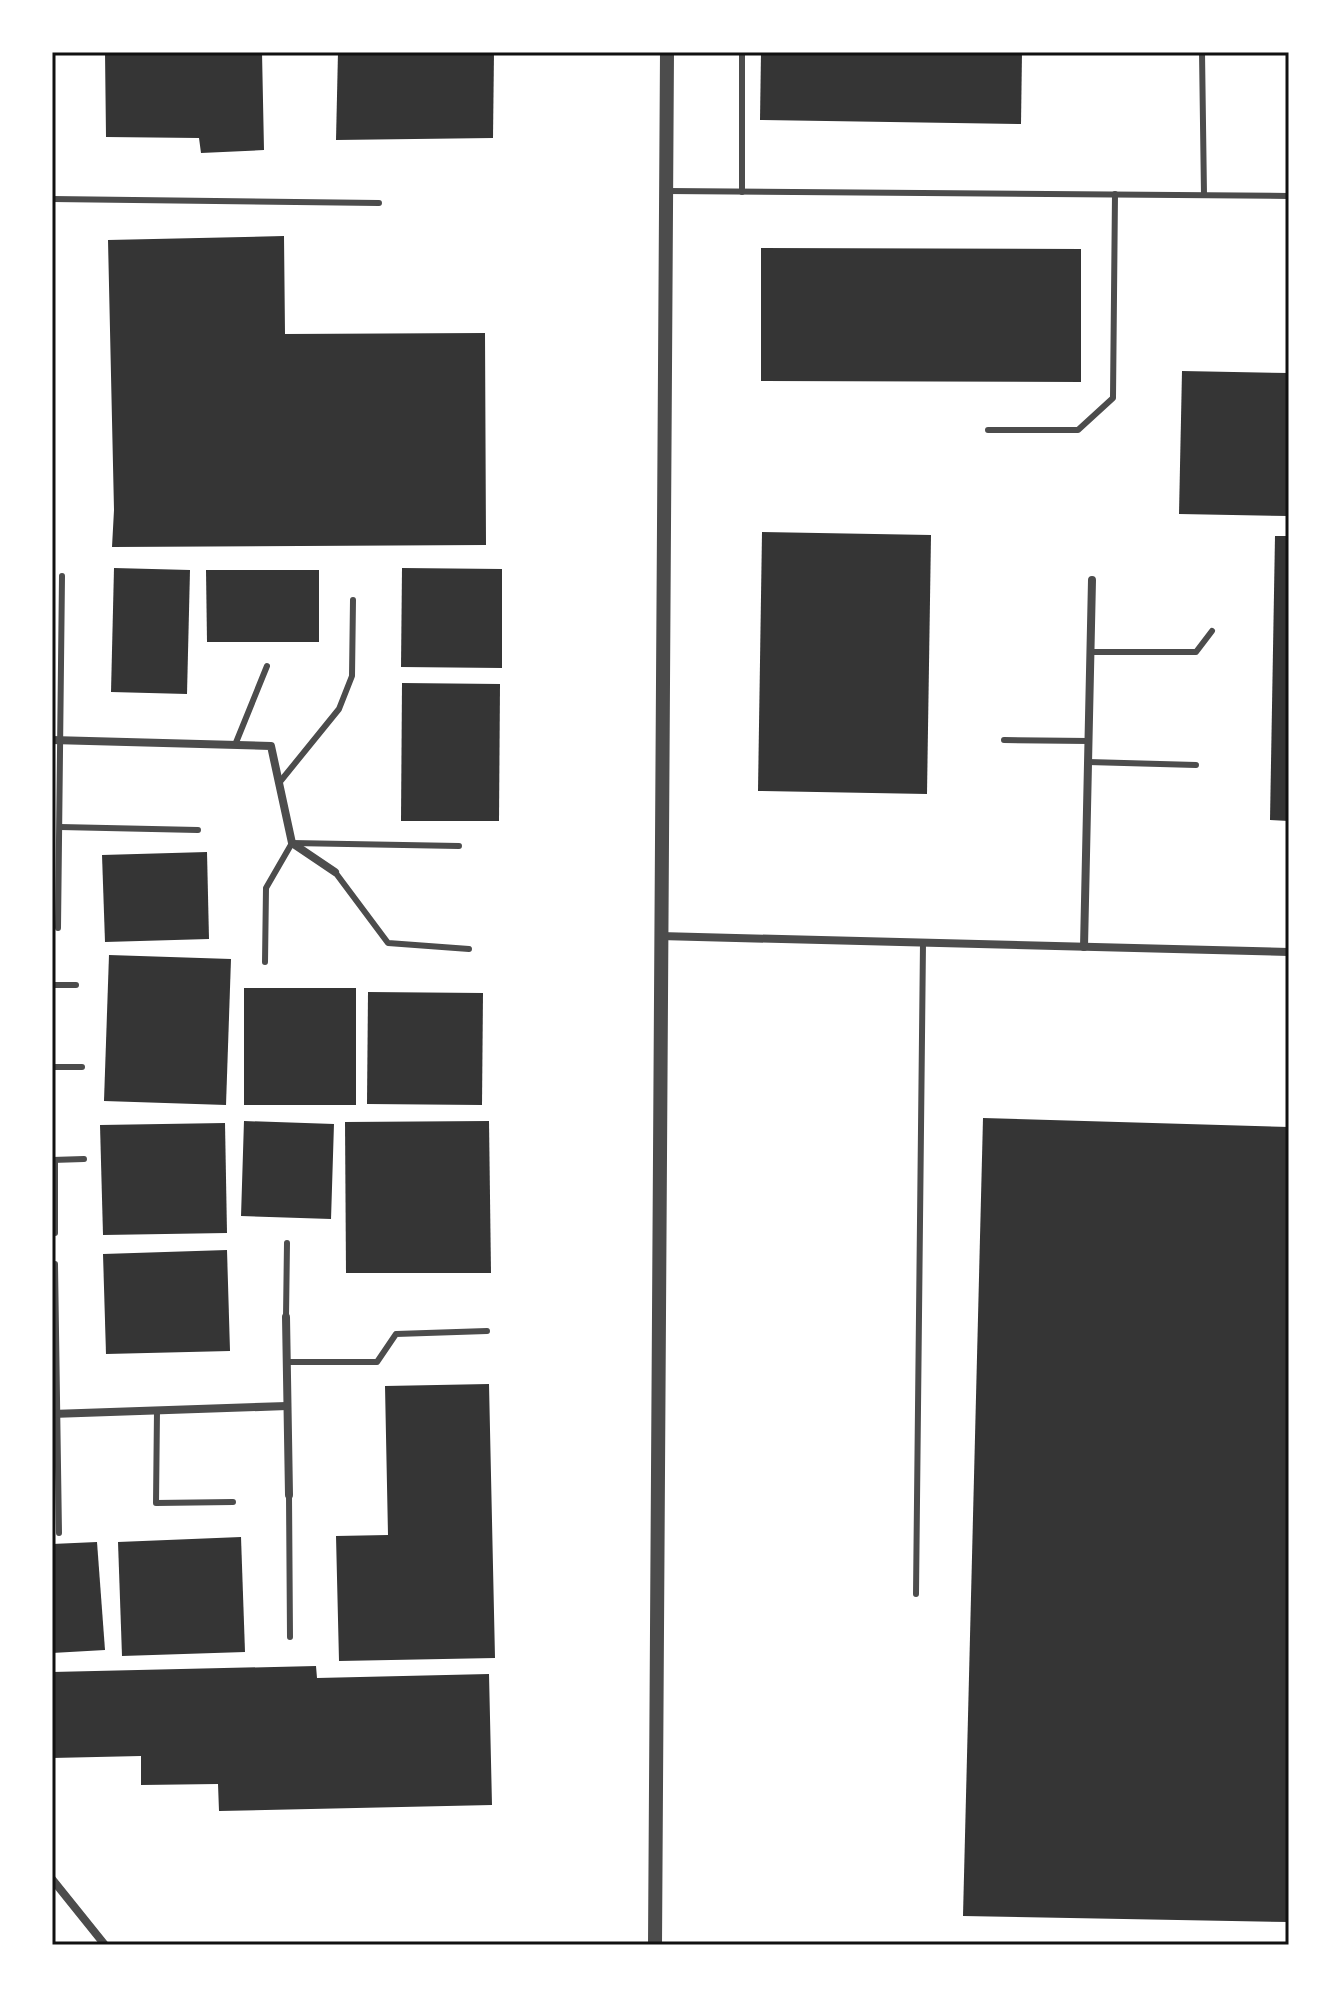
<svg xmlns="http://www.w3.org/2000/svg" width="1341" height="1997" viewBox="0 0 1341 1997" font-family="'DM Sans',sans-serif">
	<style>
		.building { fill: #353535 }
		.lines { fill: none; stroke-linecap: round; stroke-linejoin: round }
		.service { stroke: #4c4c4c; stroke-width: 6 }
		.minor { stroke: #4c4c4c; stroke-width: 8 }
		.tertiary { stroke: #4c4c4c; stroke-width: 14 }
		.neatline { fill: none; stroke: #111; stroke-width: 3 }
	</style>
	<rect width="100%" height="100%" fill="#fff"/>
	<!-- building -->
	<g class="building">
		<polygon points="105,52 262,52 264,150 201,153 199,138 106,137"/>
		<polygon points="338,52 494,52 493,138 336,140"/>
		<polygon points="761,52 1022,52 1021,124 760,120"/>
		<polygon points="284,236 285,334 485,333 486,545 112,547 114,510 108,240"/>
		<polygon points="761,248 1081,249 1081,382 761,381"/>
		<polygon points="1182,371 1289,373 1289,516 1179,514"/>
		<polygon points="762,532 931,535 927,794 758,791"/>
		<polygon points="1275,536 1289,536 1289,821 1270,820"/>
		<polygon points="114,568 190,570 187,694 111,692"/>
		<polygon points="402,568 502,569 502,668 401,667"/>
		<polygon points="206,570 319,570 319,642 207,642"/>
		<polygon points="402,683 500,684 499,821 401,821"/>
		<polygon points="207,852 209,939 105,942 102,855"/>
		<polygon points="109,955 231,959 226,1105 104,1101"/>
		<rect x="244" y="988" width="112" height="117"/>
		<polygon points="368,992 483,993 482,1105 367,1104"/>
		<polygon points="983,1118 1289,1127 1289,1922 963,1916"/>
		<polygon points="244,1121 334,1124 331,1219 241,1216"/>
		<polygon points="489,1121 491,1273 346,1273 345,1122"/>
		<polygon points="225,1123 227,1233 103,1235 100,1125"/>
		<polygon points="227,1250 230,1351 106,1354 103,1254"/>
		<polygon points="489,1384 495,1658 339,1661 336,1536 388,1535 385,1386"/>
		<polygon points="241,1537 245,1652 122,1656 118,1542"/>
		<polygon points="97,1542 105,1650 52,1653 52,1544"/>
		<polygon points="316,1666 317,1678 489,1674 492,1805 219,1811 218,1784 141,1785 141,1756 52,1758 52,1672"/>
	</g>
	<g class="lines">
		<!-- service -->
		<g class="service">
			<polyline points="742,52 742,192"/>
			<polyline points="1202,52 1204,195"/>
			<polyline points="668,191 1289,196"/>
			<polyline points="52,199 379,203"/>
			<polyline points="988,430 1078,430 1113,398 1115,194"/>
			<polyline points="1090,652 1196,652 1212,631"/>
			<polyline points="1004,740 1089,741"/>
			<polyline points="235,745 267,666"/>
			<polyline points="1088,762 1196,765"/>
			<polyline points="279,783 339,709 352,676 353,600"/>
			<polyline points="60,827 198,830"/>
			<polyline points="335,872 388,943 469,949"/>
			<polyline points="58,928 62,576"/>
			<polyline points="265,962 266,888 292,843 459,846"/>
			<polyline points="52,985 76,985"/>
			<polyline points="52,1067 82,1067"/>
			<polyline points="52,1160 84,1159"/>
			<polyline points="55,1160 55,1233"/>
			<polyline points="55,1264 59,1533"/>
			<polyline points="286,1317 287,1243"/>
			<polyline points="286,1362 377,1362 396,1334 487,1331"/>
			<polyline points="157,1411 156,1503 233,1502"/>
			<polyline points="289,1495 290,1637"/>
			<polyline points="916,1594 923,943"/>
		</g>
		<!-- minor -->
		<g class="minor">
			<polyline points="52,740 271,746 292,843 335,872"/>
			<polyline points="660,936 1289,952"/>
			<polyline points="1084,947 1092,580"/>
			<polyline points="286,1317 289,1495"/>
			<polyline points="52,1414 287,1406"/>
			<polyline points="52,1879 105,1945"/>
		</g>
		<!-- tertiary -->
		<polyline class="tertiary" points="655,1945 667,52"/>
	</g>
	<!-- border -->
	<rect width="1341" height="1997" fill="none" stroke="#ffffff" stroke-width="108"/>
	<rect x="54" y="54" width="1233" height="1889" class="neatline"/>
</svg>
